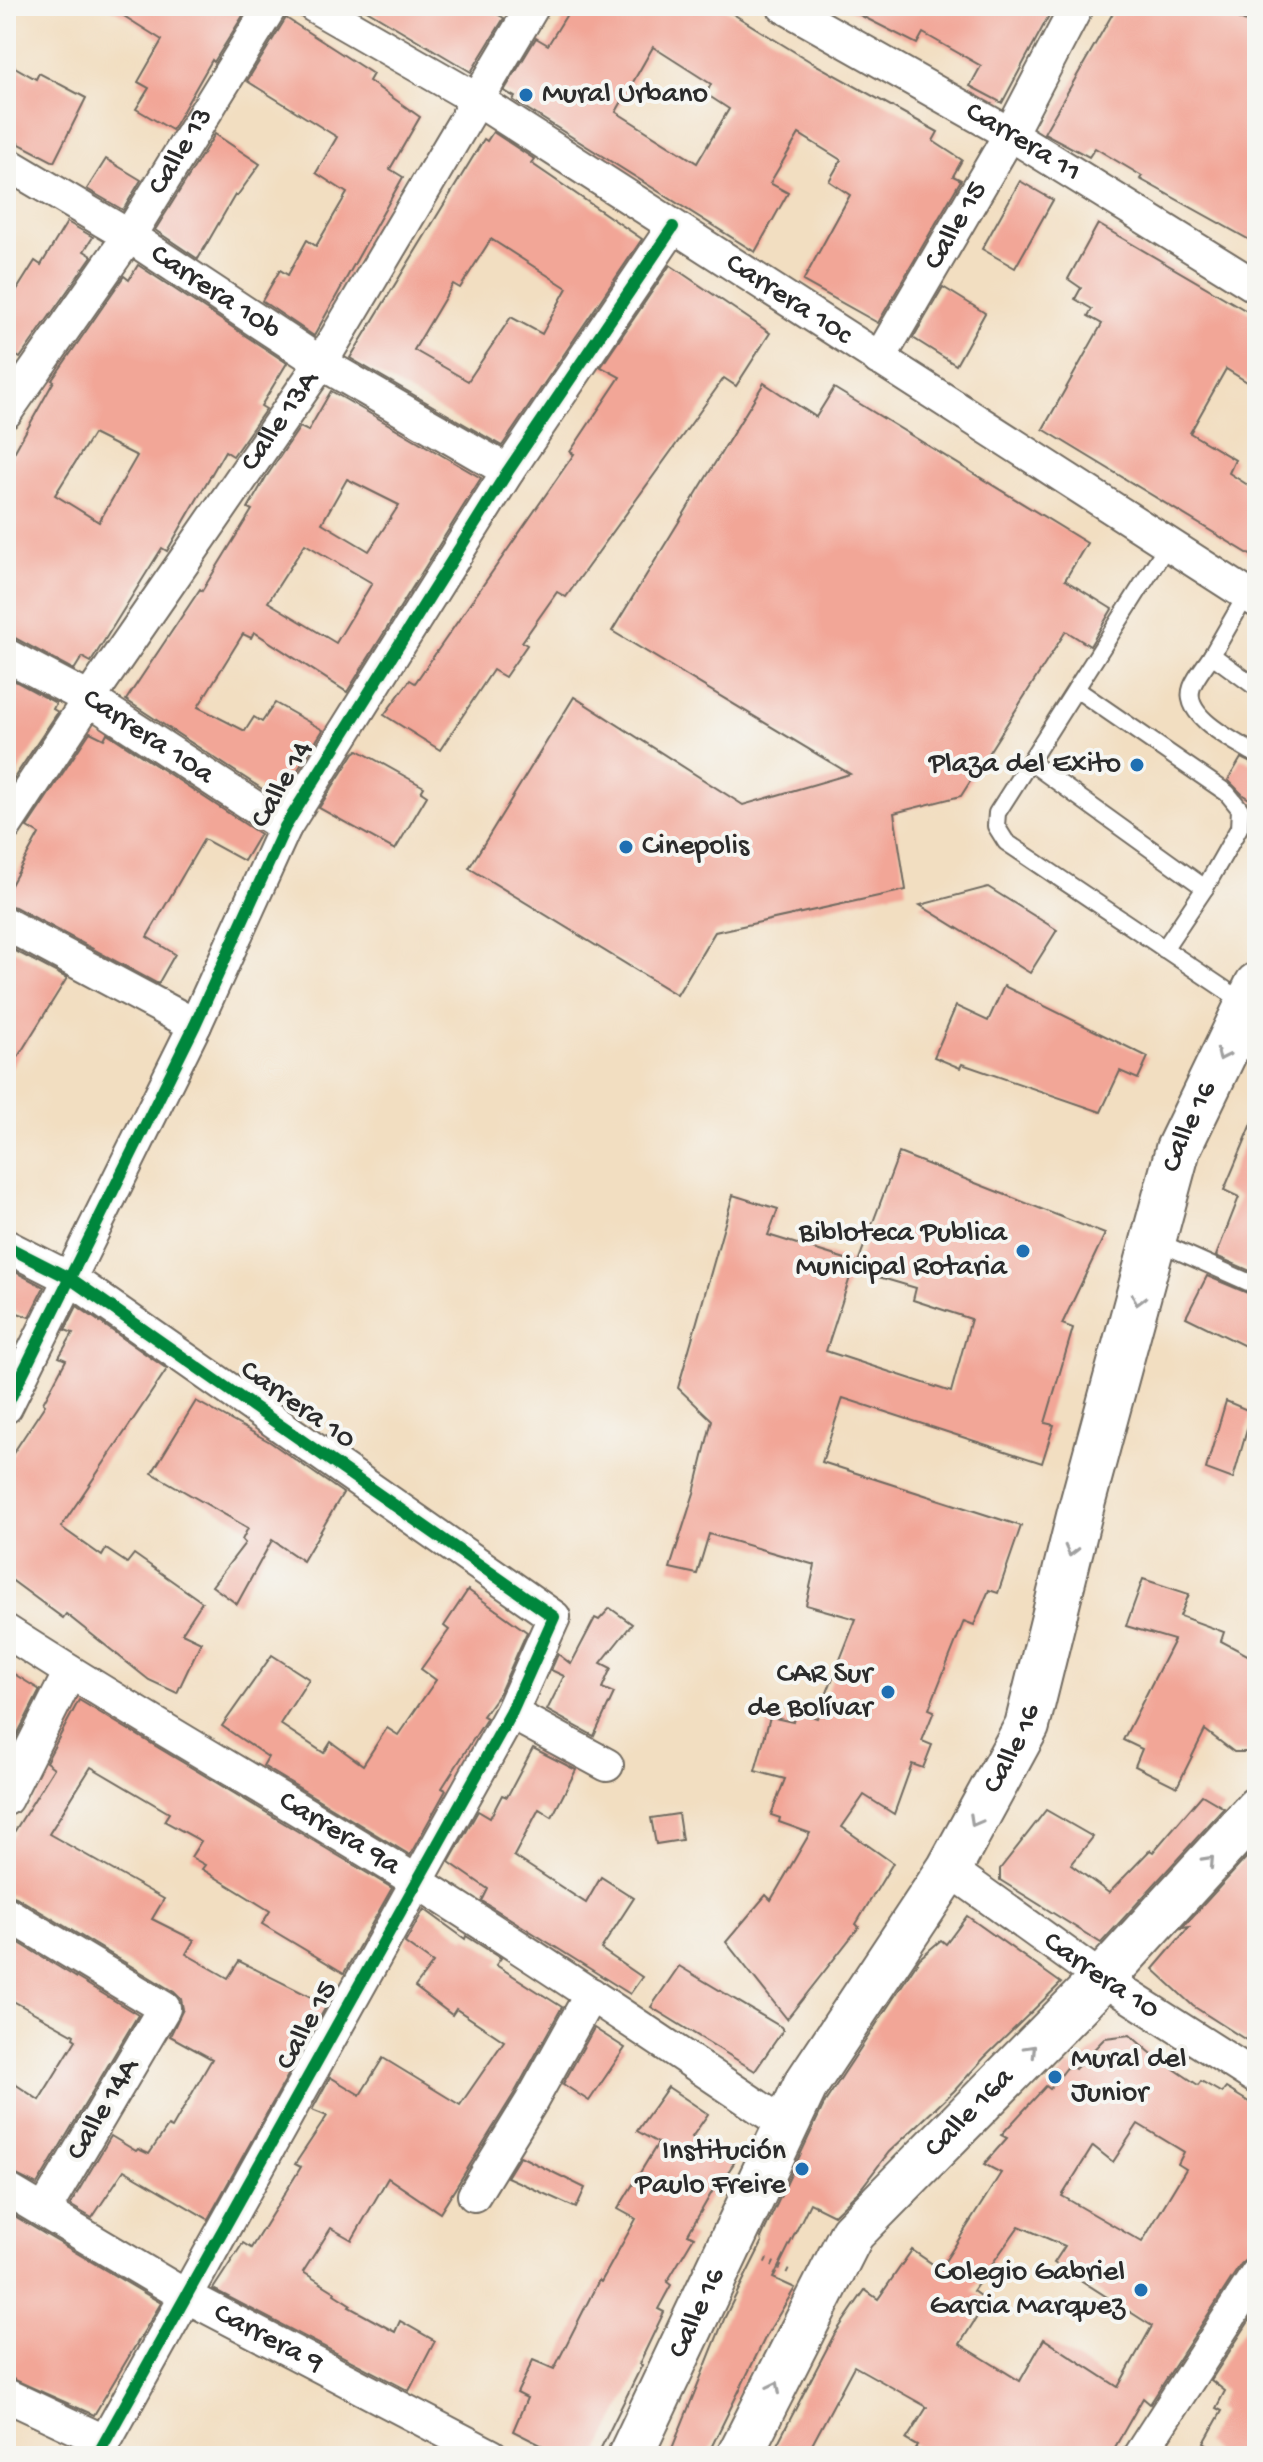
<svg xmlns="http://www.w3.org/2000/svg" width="1263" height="2462" viewBox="0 0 1263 2462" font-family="'Gochi Hand',sans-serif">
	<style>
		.building { fill: #f2a697; fill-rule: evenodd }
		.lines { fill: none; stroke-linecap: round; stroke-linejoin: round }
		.lane-casing { stroke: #716a60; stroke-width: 20 }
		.street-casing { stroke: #716a60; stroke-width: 36 }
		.secondary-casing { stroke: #716a60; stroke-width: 48 }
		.path { stroke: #716a60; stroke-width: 5; stroke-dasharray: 2 6; stroke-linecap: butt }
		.lane { stroke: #fff; stroke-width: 16 }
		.street { stroke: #fff; stroke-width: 32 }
		.secondary { stroke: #fff; stroke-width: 44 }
		.cycleway-casing { stroke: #f6f6f2; stroke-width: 17 }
		.cycleway { stroke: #00873e; stroke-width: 12 }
		.oneway { stroke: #a0a0a0 }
		.poi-dot { fill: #1f6fb2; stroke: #f6f6f2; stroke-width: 3 }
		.labels { text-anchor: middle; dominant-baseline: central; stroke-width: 8; stroke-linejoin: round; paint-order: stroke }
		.poi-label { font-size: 30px; fill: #2b2b2b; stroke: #f6f6f2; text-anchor: end }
		.street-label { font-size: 30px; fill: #2b2b2b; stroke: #f6f6f2 }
	</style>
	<rect width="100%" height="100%" fill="#f6f6f2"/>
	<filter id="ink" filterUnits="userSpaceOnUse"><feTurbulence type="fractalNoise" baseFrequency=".0125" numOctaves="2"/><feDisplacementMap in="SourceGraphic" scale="16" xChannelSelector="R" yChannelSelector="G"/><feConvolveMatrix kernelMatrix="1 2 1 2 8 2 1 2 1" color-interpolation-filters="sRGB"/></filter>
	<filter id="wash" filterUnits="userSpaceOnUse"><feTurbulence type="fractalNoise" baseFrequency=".006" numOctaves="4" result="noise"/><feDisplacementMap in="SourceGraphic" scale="32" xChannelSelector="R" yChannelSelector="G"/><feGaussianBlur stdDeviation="1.8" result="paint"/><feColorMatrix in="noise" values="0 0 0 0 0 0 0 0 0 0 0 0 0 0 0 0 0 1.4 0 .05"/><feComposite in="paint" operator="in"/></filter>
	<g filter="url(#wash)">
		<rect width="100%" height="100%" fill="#f2dec1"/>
		<g id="blocks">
			<!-- building -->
			<g class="building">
				<polygon points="108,6 249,6 214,62 212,60 172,130 136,109 149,88 138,82 162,40"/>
				<polygon points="360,6 483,6 504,18 471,72"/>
				<path d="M572,6H720L811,62L938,132L933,141L962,160L953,176L961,180L878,323L803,281L850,195L829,181L841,160L799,134L770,183L788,193L755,252L513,100L515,97L504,91L536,38L548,45ZM653,47L711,84L706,94L729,109L697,163L616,112Z"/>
				<polygon points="842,6 1054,6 1002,103 970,86 981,66 923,33 917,44"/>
				<polygon points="1117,6 1212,6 1257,27 1257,244 1140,179 1142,176 1095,148 1089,157 1044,133"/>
				<polygon points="286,18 373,74 369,81 420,117 390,169 403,177 314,336 262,301 280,270 288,275 307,240 316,246 347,193 316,173 337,137 247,81"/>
				<polygon points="6,62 36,79 39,73 86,98 54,162 6,137"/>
				<path d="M493,132L534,159L531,163L642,239L502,446L350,358L484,139L487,141ZM491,239L567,288L542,334L511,317L468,381L414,350L453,284L460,288Z"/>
				<polygon points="215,134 260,164 237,196 235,195 198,259 155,230"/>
				<polygon points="106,159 141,180 123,210 87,189"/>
				<polygon points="1020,181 1053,200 1015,268 982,249"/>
				<polygon points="67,222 93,237 84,251 92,256 20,358 6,349 6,307 35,261 41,265"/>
				<polygon points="1098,224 1257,317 1257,388 1226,369 1190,433 1235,460 1229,473 1257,491 1257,559 1043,429 1102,324 1088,316 1092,309 1075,299 1081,288 1068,279"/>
				<path d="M138,265L287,363L261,406L266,409L233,456L225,451L167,551L162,548L91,662L82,657L74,670L15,638L6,636V467L54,381L52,380L124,276L129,280ZM93,434L137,456L99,522L55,495Z"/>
				<polygon points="670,265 770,333 736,386 724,378 566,597 557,592 522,642 527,645 505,677 493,670 440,750 384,715 410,680 415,683 574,454 570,452 620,377 601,367"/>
				<polygon points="943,287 985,313 956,365 913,338"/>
				<polygon points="764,383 816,417 834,388 1087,543 1065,580 1112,609 1090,646 1066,631 961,796 894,813 906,890 715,932 677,995 469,868 574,697 743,805 850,774 612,631"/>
				<path d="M331,391L481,478L347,692L254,632L251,638L243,634L198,707L245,731L254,717L262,722L275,703L323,730L279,800L126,700L200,589L202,591L252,510L248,508L266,477L300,427L308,431ZM347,479L399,505L369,551L322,523ZM305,544L372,583L336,643L268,602Z"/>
				<polygon points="6,676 56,703 53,709 58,712 6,790"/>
				<polygon points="90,732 104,739 107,733 260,834 244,861 204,839 147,937 175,954 158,984 15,907 6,905 6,894 39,834 27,827"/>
				<polygon points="358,750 424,787 421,792 427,796 395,850 319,808 354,753"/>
				<polygon points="1241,758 1257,766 1257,804 1243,795 1228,780"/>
				<polygon points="988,887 1057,930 1030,973 920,905"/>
				<polygon points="6,946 67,978 6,1076"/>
				<polygon points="1004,986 1148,1057 1138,1079 1120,1071 1101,1112 962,1064 960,1068 934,1057 956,1006 988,1021"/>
				<polygon points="1257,1112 1257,1274 1216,1256 1239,1197 1224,1190"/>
				<polygon points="899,1153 1105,1234 1062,1324 1073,1328 1045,1423 1054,1425 1042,1463 843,1398 822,1462 1021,1526 998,1593 989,1590 974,1625 964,1621 929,1709 934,1711 922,1741 932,1745 923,1768 912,1764 894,1814 864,1795 842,1827 893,1863 856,1924 859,1927 787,2019 726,1942 766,1895 771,1900 810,1833 779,1822 780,1818 771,1815 785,1779 755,1771 770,1717 793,1722 796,1711 817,1718 856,1619 806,1605 815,1565 709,1534 697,1574 670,1568 694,1493 712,1420 678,1388 733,1195 778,1209 768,1235 855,1262 826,1351 951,1392 971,1319 913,1300 916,1288 855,1270"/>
				<polygon points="6,1267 44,1287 29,1317 6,1309"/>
				<polygon points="1207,1276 1257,1297 1257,1352 1186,1317"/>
				<polygon points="77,1306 167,1369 61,1527 102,1556 106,1549 127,1563 134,1554 202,1602 182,1633 201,1642 177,1693 149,1680 66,1614 63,1618 6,1576 6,1464 45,1405 43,1403 66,1360 59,1357 73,1333 65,1330"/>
				<polygon points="196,1401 270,1442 343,1493 303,1561 272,1540 237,1604 212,1586 245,1543 242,1540 248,1528 152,1473"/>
				<polygon points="1226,1401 1252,1412 1233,1479 1206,1469"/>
				<polygon points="1143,1579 1189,1594 1180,1616 1224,1632 1221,1641 1257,1660 1257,1752 1234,1752 1205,1730 1177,1787 1135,1766 1142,1749 1123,1740 1174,1640 1126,1626"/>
				<polygon points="468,1590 527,1632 500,1692 483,1716 487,1718 442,1788 446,1790 410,1855 263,1766 268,1757 222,1726 272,1655 309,1679 280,1724 324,1753 331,1742 363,1765 387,1728 398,1735 436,1680 421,1669 449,1630 444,1626"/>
				<polygon points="610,1608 632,1624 601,1663 611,1668 602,1688 614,1693 594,1736 547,1710 564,1676 551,1670 558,1654 571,1664 595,1618 599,1620"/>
				<polygon points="6,1669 40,1690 14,1741 6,1736"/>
				<polygon points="79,1700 392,1888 344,1973 262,1924 270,1911 202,1869 205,1865 191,1857 201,1841 164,1821 169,1813 91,1767 49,1834 164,1899 152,1919 194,1940 186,1954 228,1978 239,1961 327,2005 208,2219 124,2170 92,2218 70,2205 111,2136 136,2151 138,2149 149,2154 168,2126 172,2128 212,2059 170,2036 183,2009 181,1999 174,1992 16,1897 6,1894 6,1845 54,1768 46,1762"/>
				<polygon points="533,1748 576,1770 552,1817 539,1809 514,1856 586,1903 601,1877 634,1898 601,1949 642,1977 630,1994 482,1901 488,1889 449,1862 478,1811 490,1818 502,1795 507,1797"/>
				<polygon points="1202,1795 1224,1808 1101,1943 1000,1880 1000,1869 1046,1810 1093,1837 1071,1865 1109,1893 1150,1850 1153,1852"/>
				<polygon points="678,1814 682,1840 656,1844 651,1818"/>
				<polygon points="1257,1846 1257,2047 1193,2006 1153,1969 1189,1927 1182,1928"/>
				<polygon points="424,1909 465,1939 466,1936 501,1958 496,1965 562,2007 515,2092 440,2213 388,2178 352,2240 331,2228 303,2272 335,2292 334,2294 351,2305 349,2307 395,2332 400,2321 435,2341 409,2391 213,2289 243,2243 251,2248 301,2167 295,2164 327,2116 312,2110 330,2077 360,2095 383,2058 460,2105 504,2041 456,2009 452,2015 415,1987 433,1963 405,1943"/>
				<polygon points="967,1916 1061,1983 984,2058 954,2091 889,2152 859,2191 834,2215 810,2203 773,2278 795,2288 766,2336 707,2456 669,2456 725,2317 762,2243 761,2238 825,2102 920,1958 941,1940 946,1944"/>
				<polygon points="6,1935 138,2015 37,2185 6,2170 6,2078 39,2100 76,2040 73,2038 74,2035 6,1997"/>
				<polygon points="679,1966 781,2027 783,2030 755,2071 651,2007"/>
				<polygon points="594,2028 625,2048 589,2101 563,2084"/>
				<path d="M1130,2035L1152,2054L1198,2085L1201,2081L1222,2093L1226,2088L1257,2107V2255L1248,2258L1241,2264L1150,2404L1143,2398L1110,2456H911L917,2446L906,2440L927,2407L854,2366L806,2456H771L834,2335L865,2290L878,2299L912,2250L940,2269L1001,2173L984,2164L1007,2138L1001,2135L1046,2086L1050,2089L1069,2065L1075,2069L1105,2038ZM1138,2124L1184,2152L1178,2164L1186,2169L1142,2242L1062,2196L1093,2146L1113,2162ZM1019,2226L1065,2246L1054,2263L1152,2326L1118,2387L1044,2339L1020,2381L960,2344L987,2301L973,2291Z"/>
				<polygon points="668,2087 708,2114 692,2137 734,2163 718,2187 716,2185 688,2234 694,2237 667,2282 671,2285 658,2309 664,2312 639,2364 642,2365 597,2456 549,2456 551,2450 513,2431 527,2398 517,2393 533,2360 554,2369 599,2280 601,2282 636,2219 618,2209 658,2143 637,2131"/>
				<polygon points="520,2156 585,2188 576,2208 507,2177"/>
				<polygon points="6,2211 161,2303 94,2415 6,2376"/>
				<polygon points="1257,2309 1257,2456 1222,2456 1204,2443 1222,2411 1216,2408 1225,2391 1211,2380"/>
			</g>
		</g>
	</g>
	<g filter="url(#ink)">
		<use href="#blocks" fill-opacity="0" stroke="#716a60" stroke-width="2"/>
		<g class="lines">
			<!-- lane casing -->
			<g class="lane-casing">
				<g id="lane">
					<polyline points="1168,544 997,813 996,826 1006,842 1245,1003"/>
					<polyline points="1247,594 1212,655 1257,688"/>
					<path d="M1212,655C1206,665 1196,676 1192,687C1181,717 1237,742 1257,755"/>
					<polyline points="1076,689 1227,793 1240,809 1239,828 1205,888 1164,949"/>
					<polyline points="1030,762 1205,888"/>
					<polyline points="1156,1241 1257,1286"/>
				</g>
			</g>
			<!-- street casing -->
			<g class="street-casing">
				<g id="street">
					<path id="s1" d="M314,6L476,99L1257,601"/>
					<path id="s2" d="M783,6L1010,134L1257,287"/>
					<path id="s3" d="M6,163L129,236L321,363L508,471"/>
					<path id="s4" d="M879,359L1010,134L1077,6"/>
					<path id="s5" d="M6,412L129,236L271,6"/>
					<path id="s6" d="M6,655L89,699L285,827"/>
					<path id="s7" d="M6,825L89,699L321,363L533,6"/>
					<polyline points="6,924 195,1025"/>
					<polyline points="6,1246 71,1279 554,1617 511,1713 97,2456"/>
					<polyline points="6,1407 195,1025 285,827 508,471 673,227"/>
					<path id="s8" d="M6,1631C141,1719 282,1797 419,1883C543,1961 665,2044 787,2126"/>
					<polyline points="511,1713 607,1765"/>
					<polyline points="6,1799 70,1672"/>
					<path id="s9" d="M949,1869L1102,1979L1257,2078"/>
					<polyline points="6,1913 164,2008 44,2211"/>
					<path id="s10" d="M6,2189L186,2296L492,2456"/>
					<polyline points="474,2195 531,2102 591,1994"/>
					<polyline points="6,2395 104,2441"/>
					<polyline points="1139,2456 1257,2274"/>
				</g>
			</g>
			<!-- secondary casing -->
			<g class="secondary-casing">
				<g id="secondary">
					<path id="s11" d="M630,2456L805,2086L949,1869L1027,1726L1080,1512L1178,1149L1257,985"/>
					<path id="s12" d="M739,2456L852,2233L1102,1979L1257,1809"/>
				</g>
			</g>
			<!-- path -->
			<polyline class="path" points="765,2260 792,2273"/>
			<!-- lane -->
			<use href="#lane" class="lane"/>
			<!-- street -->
			<use href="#street" class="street"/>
			<!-- secondary -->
			<use href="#secondary" class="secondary"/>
			<!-- cycleway casing -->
			<g class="cycleway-casing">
				<g id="cycleway">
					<polyline points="6,1246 71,1279 554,1617 511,1713 97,2456"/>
					<polyline points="6,1407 195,1025 285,827 508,471 673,227"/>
				</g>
			</g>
			<!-- cycleway -->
			<use href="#cycleway" class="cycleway"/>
		</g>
		<!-- one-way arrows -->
		<defs><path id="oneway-chevron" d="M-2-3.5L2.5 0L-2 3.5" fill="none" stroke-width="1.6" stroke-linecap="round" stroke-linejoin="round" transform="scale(2)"/></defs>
		<g class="oneway">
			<use href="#oneway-chevron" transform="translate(1222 1055) rotate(115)"/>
			<use href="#oneway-chevron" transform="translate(1138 1300) rotate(105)"/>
			<use href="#oneway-chevron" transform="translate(1071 1551) rotate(104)"/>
			<use href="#oneway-chevron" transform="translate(975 1821) rotate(119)"/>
			<use href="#oneway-chevron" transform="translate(1209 1861) rotate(-47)"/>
			<use href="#oneway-chevron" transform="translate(1031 2050) rotate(-46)"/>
			<use href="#oneway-chevron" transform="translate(775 2387) rotate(-63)"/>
		</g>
	</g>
	<!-- markers -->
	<g class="poi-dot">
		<circle cx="526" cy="95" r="8"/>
		<circle cx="1137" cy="765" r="8"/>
		<circle cx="626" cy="847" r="8"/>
		<circle cx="1023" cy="1251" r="8"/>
		<circle cx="888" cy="1692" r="8"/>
		<circle cx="1055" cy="2077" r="8"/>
		<circle cx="802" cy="2169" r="8"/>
		<circle cx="1141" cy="2290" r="8"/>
	</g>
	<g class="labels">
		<!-- poi labels -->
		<g class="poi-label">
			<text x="542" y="95" text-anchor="start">Mural Urbano</text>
			<text x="1121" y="765">Plaza del Exito</text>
			<text x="642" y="847" text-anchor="start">Cinepolis</text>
			<text x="1007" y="1234">Bibloteca Publica<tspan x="1007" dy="34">Municipal Rotaria</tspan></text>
			<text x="872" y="1675">CAR Sur<tspan x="872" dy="34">de Bolívar</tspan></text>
			<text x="1071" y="2060" text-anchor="start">Mural del<tspan x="1071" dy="34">Junior</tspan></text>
			<text x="786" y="2152">Institución<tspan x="786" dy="34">Paulo Freire</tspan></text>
			<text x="1125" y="2273">Colegio Gabriel<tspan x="1125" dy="34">Garcia Marquez</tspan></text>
		</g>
		<!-- street labels -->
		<g class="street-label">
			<text stroke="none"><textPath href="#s2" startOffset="276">Carrera 11</textPath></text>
			<text stroke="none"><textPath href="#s5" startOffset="314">Calle 13</textPath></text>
			<text stroke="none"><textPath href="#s4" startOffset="154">Calle 15</textPath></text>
			<text stroke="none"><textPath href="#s3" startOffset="246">Carrera 10b</textPath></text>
			<text stroke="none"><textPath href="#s1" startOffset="558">Carrera 10c</textPath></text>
			<text stroke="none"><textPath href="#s7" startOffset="488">Calle 13A</textPath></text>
			<text stroke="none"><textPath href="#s6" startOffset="164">Carrera 10a</textPath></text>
			<text transform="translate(283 785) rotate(-60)">Calle 14</text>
			<text stroke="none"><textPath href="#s11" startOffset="1454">Calle 16</textPath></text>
			<text transform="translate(297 1406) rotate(35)">Carrera 10</text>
			<text stroke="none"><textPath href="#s11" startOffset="806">Calle 16</textPath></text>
			<text stroke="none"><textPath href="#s8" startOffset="390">Carrera 9a</textPath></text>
			<text stroke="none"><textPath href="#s9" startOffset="186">Carrera 10</textPath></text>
			<text transform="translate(308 2026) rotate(-61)">Calle 15</text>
			<text transform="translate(104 2110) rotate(-59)">Calle 14A</text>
			<text stroke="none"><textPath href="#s12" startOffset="418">Calle 16a</textPath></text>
			<text stroke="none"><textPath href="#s11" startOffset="158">Calle 16</textPath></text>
			<text stroke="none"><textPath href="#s10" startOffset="302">Carrera 9</textPath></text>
		</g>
	</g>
	<!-- margin -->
	<rect width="1263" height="2462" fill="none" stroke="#f6f6f2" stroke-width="32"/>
</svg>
